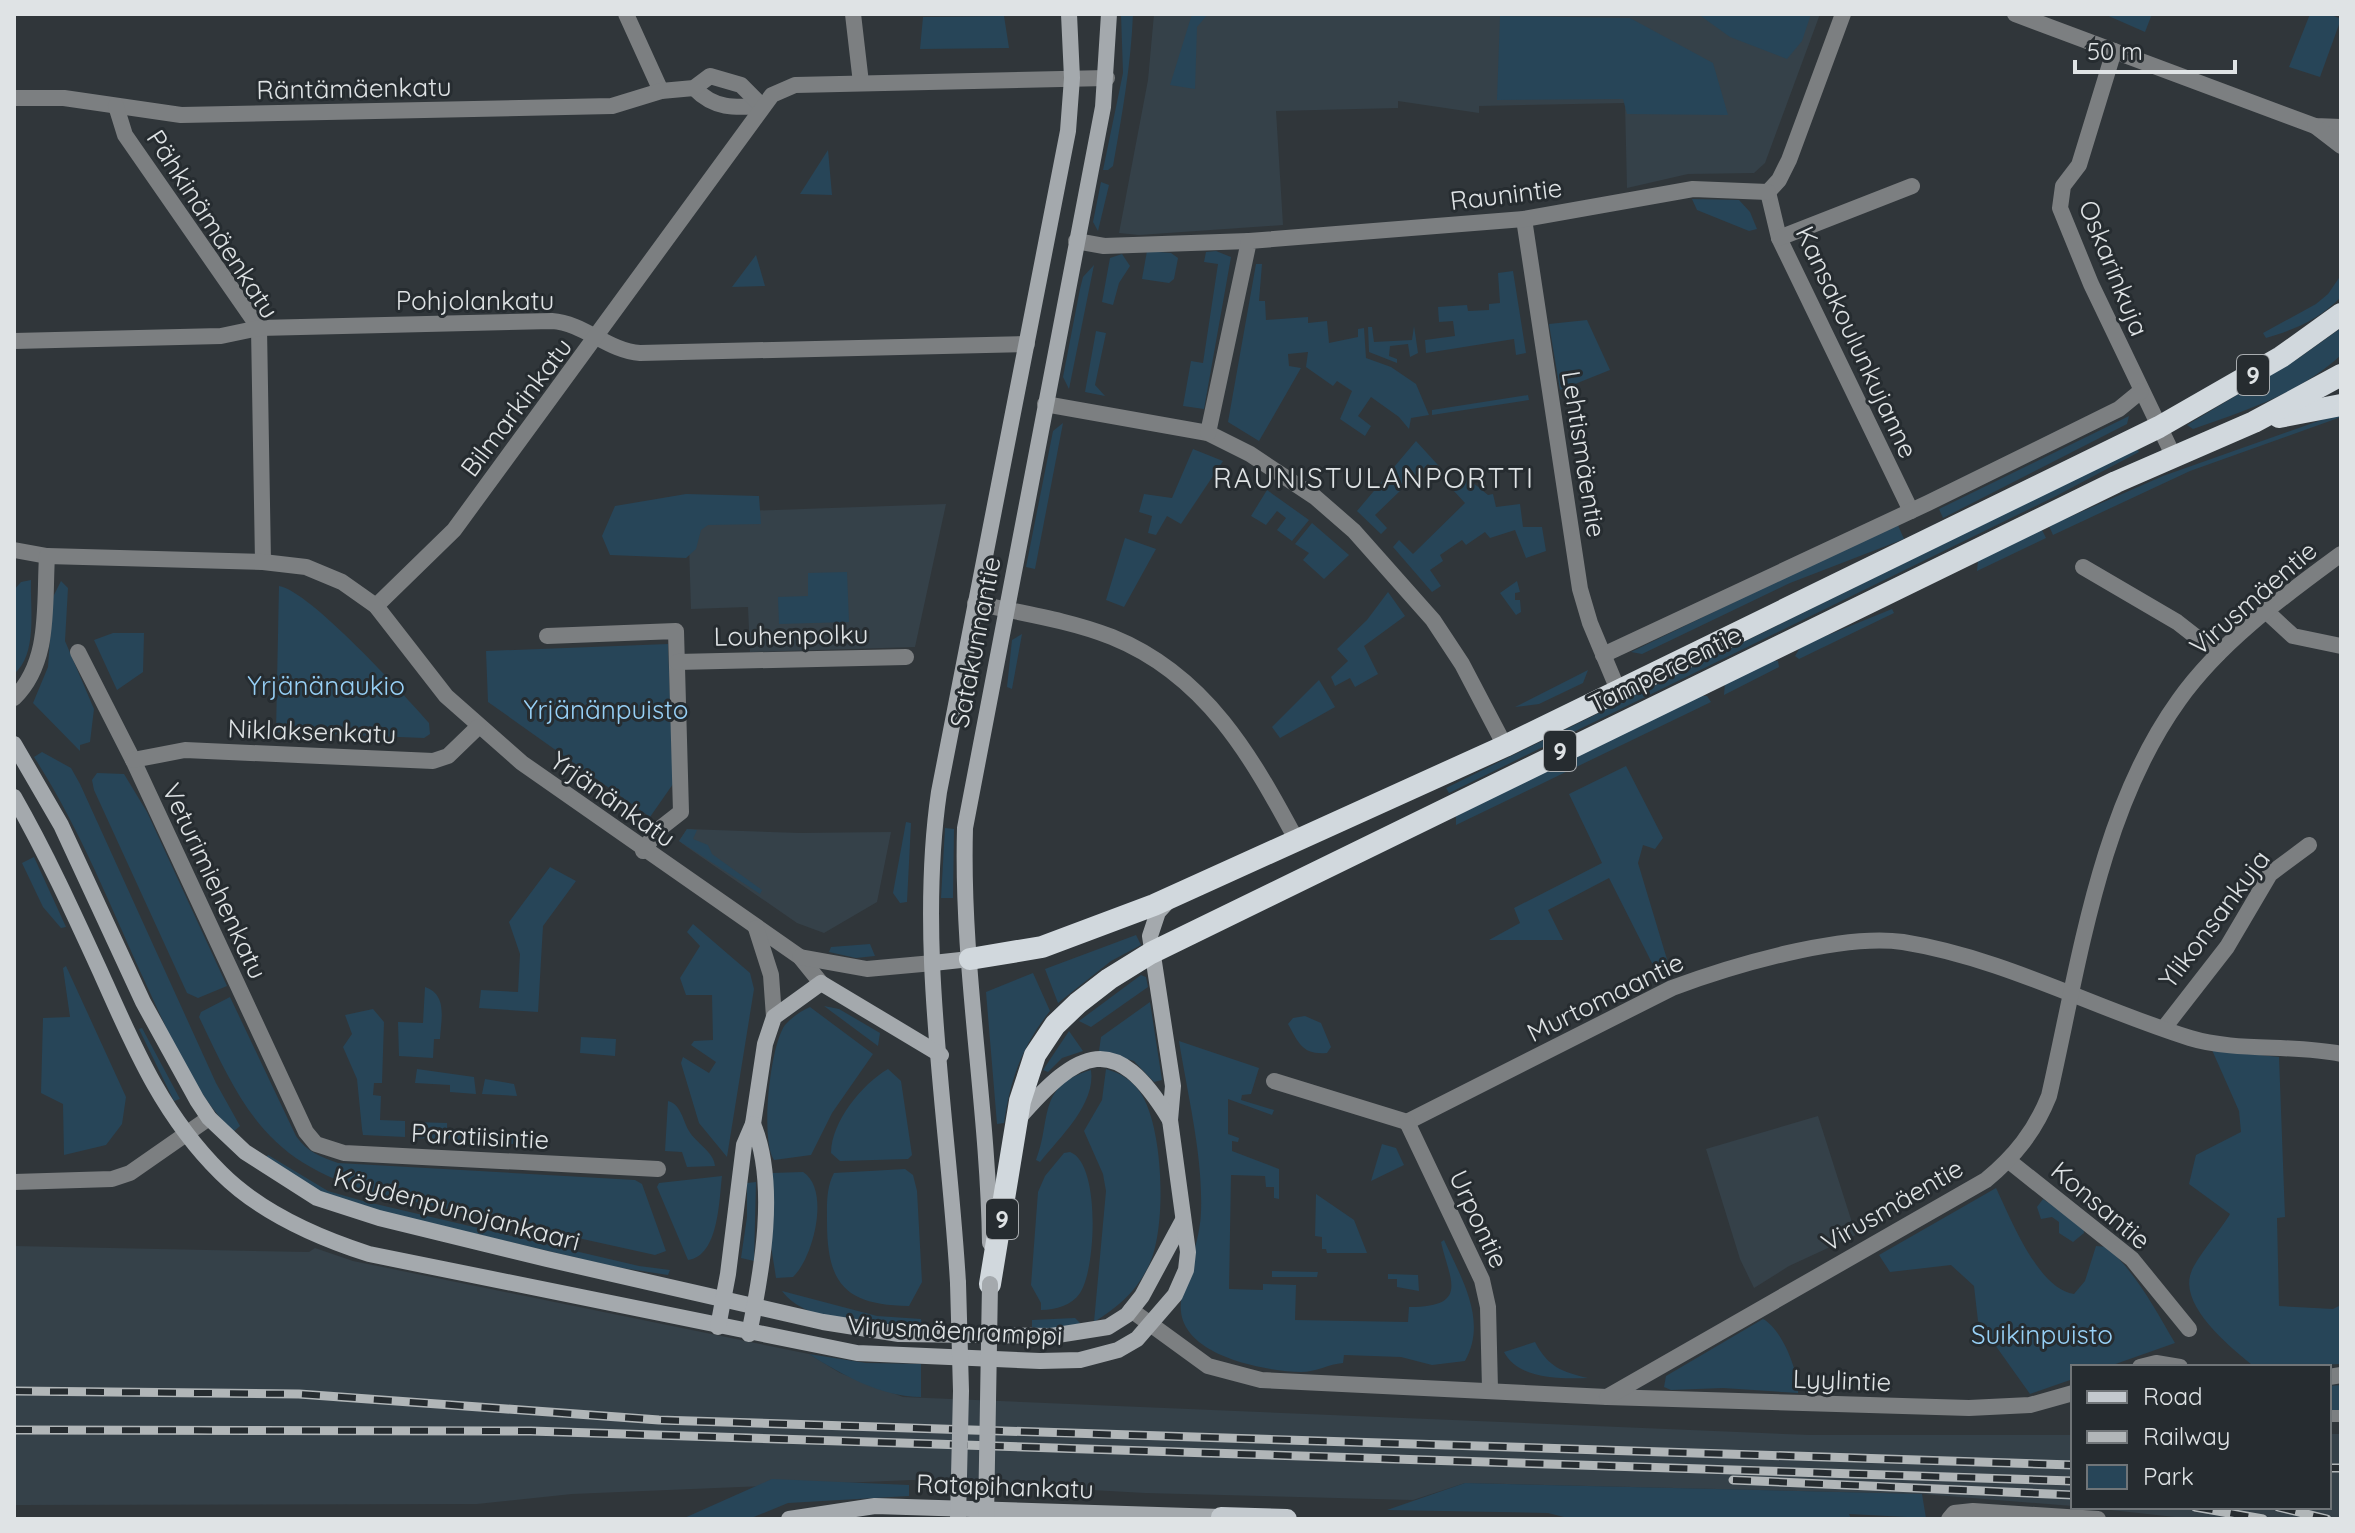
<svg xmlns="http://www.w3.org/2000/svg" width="2355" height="1533" viewBox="0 0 2355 1533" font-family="Quicksand,sans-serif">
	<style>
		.built { fill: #354149 }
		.green { fill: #274558 }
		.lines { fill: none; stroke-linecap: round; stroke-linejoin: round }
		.service { stroke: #7c7f81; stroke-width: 12 }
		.minor { stroke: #7c7f81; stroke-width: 16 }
		.secondary { stroke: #a4a9ad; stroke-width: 16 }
		.primary { stroke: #c3c9ce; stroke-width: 20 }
		.trunk { stroke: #d1d8dd; stroke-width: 22 }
		.rail-casing { stroke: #b1b6b8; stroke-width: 9 }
		.rail { stroke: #262c30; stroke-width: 6; stroke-dasharray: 18; stroke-linecap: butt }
		.secondary-bridge { stroke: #a4a9ad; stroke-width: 16 }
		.labels { text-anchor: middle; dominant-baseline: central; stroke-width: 6; stroke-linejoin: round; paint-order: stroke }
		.shield { fill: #262c30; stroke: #a8acaf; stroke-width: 2 }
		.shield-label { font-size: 24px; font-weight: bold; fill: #dfe3e5 }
		.street-label { font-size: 26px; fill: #dfe3e5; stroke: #262c30 }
		.park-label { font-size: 26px; fill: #97d0f6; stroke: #262c30 }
		.neighbourhood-label { font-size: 28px; letter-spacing: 2px; fill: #dfe3e5; stroke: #262c30 }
	</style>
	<rect width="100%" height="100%" fill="#30363a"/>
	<!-- built -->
	<g class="built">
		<polygon points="1154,14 1820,14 1765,163 1754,173 1688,174 1627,188 1625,103 1479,106 1479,113 1398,101 1398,108 1276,111 1283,225 1139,235 1119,233 1148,80"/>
		<polygon points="946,504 915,647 750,652 748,607 691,609 688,513"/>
		<polygon points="687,829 800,833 891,832 877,902 824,933 797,923 687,847 679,841"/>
		<polygon points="1818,1116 1856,1235 1789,1266 1754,1288 1740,1259 1706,1149"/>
		<polygon points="14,1246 309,1252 315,1248 353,1261 809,1354 840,1373 903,1397 1810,1435 2073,1435 2073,1506 1922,1494 1465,1483 1413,1500 1145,1493 912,1480 572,1494 477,1504 14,1505"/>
		<polygon points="2329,1434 2341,1434 2341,1519 2193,1519 2083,1507 2329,1507"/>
	</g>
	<!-- green -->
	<g class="green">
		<path d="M1121,14H1133C1131,65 1122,115 1113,166L1108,170H1103L1123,73Z"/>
		<polygon points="1192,14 1208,14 1197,27 1195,89 1170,85"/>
		<polygon points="1698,14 1811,14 1802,41 1787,59 1730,37"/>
		<polygon points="2104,14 2152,14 2145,32"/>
		<polygon points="2310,14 2329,14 2341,19 2320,77 2289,67"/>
		<polygon points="1004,16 1009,48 920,49 923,17"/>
		<polygon points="1500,16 1630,18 1713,63 1728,115 1627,114 1623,99 1497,100"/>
		<polygon points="828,150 832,195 800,194"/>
		<polygon points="1101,182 1109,185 1098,231 1093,222"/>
		<polygon points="1692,199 1739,200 1750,212 1757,229 1749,231 1697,210"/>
		<polygon points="1147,251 1171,253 1178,258 1174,279 1169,283 1142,279"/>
		<polygon points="1216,251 1231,257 1204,409 1183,406 1191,361 1203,363 1218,264 1204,262 1206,252"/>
		<polygon points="1122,254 1130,266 1119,283 1113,305 1102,302 1110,258"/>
		<polygon points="756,255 765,286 732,287"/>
		<polygon points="1256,264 1262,264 1259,301 1265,301 1266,320 1308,317 1308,323 1327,321 1329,343 1358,337 1358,329 1364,328 1366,358 1391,367 1416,384 1429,415 1411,418 1409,429 1399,417 1371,397 1358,416 1371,426 1365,436 1340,419 1352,391 1337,381 1333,386 1306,367 1308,352 1288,354 1289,366 1301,368 1259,441 1228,422"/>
		<polygon points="1094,265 1069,389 1063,377 1080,289 1083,277"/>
		<polygon points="1513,271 1526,353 1516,355 1514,339 1426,353 1425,340 1455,336 1453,321 1439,322 1438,307 1467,305 1468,311 1489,310 1489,304 1500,303 1498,273"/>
		<path d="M2341,275V297C2318,320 2296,329 2266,338L2263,333L2316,304L2328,294Z"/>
		<polygon points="1587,320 1610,370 1560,390 1549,324"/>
		<polygon points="1414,326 1418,353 1410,357 1408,344 1390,346 1389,356 1397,359 1397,363 1369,352 1368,327 1372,327 1374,342 1412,340"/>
		<path d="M2341,328V355C2299,394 2246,410 2193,429L2187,425L2299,358Z"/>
		<polygon points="1096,331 1106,333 1095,385 1105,396 1085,392"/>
		<polygon points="1528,395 1529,400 1432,415 1432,410"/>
		<polygon points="2341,413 2341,417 2190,471 2053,535 2049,526 2163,476"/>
		<polygon points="2129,416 2127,424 1943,518 1939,509"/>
		<polygon points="1063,423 1035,569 1026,567 1053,431"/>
		<polygon points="1416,441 1448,476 1444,480 1428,464 1375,515 1387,528 1381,534 1357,511"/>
		<polygon points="1193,449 1223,461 1181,524 1167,516 1156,535 1148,533 1152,516 1139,512 1144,494 1172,498"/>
		<polygon points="2137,449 2139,452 2056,496 1449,793 1446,788"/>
		<polygon points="1466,477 1488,495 1493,494 1496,507 1520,504 1523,527 1542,527 1546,551 1526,558 1515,530 1490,538 1485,532 1466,545 1462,540 1440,555 1443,561 1430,570 1441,586 1432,592 1393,547 1399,540 1413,554 1465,503 1453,490"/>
		<polygon points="1267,490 1309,520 1292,541 1277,530 1286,518 1277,511 1266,525 1251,516"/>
		<polygon points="686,494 759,496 761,524 708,525 701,530 696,549 686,558 610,555 602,536 615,506"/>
		<polygon points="1312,523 1349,555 1324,579 1303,560 1309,553 1295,544"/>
		<polygon points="1897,523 1904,539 1790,583 1642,654 1631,652"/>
		<polygon points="2042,530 2046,538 1977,571 1978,560"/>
		<polygon points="1125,538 1156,549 1124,607 1106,600"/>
		<polygon points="847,572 849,622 779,624 778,597 808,596 808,573"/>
		<path d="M31,580C30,609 38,654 14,674V590L21,582Z"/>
		<polygon points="61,581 68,588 65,641 94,709 90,742 80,745 80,751 33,703 48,667 53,597"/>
		<polygon points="1517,581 1520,592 1515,593 1515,600 1520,600 1521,612 1516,615 1500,593"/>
		<path d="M279,586C310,591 404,695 429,723L430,734L424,738L276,732Z"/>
		<polygon points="1388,592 1405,616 1364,646 1378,674 1355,687 1350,678 1335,686 1331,677 1348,661 1337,649 1367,620"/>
		<polygon points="1892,609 1894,613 1799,659 1795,656 1801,646"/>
		<polygon points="113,633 144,633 143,672 117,690 94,640"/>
		<polygon points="1022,634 1012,689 1007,687 1012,640"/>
		<polygon points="668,644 673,784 650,817 488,702 486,651"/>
		<polygon points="1771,660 1778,661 1779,667 1724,695 1725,683"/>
		<polygon points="1588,670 1583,683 1539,704 1515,707"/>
		<polygon points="1319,680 1335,707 1280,738 1272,727"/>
		<polygon points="1698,696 1707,696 1711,702 1456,825 1456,816"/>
		<path d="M42,752L71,768L80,784L216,1083L240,1126L233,1132C193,1091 170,1036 146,984C111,908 80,828 34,757Z"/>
		<polygon points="1626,766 1663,838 1655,849 1643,845 1638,863 1669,966 1655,969 1609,878 1548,910 1563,940 1489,940 1520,923 1514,908 1602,863 1569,794"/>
		<polygon points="97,773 124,774 147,812 227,986 198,998 187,993 94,790 92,780"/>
		<polygon points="906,822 911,823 907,902 900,903 893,893"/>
		<polygon points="945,828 954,829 953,898 941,898"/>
		<polygon points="687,829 697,830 693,839 708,845 712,854 762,890 760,894 679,841"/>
		<polygon points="34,857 66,927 61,928 43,907 22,863"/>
		<polygon points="550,867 576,881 543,926 538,1012 479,1008 481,990 518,992 520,954 509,922"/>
		<polygon points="693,924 750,973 754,989 727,1157 699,1123 681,1063 683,1057 709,1073 716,1062 691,1045 694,1041 713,1040 712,995 686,995 680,978 700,946 687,932"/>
		<polygon points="1136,935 1141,945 1111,961 1058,1003 1045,969"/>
		<polygon points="870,944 875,956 856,958 829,952 831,947"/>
		<polygon points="66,966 126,1097 122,1124 106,1145 64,1155 63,1104 41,1093 43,1018 70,1017 63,968"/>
		<path d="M1033,973L1050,1011C1022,1046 1010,1080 1004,1123L997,1124L986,992Z"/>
		<polygon points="1141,975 1146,977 1148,987 1091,1027 1079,1021"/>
		<path d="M425,987C448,995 441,1019 440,1039H434L433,1058L399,1056L398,1022L423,1023Z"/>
		<path d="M230,997L296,1136C307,1152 321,1157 338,1163L635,1180L642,1184L666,1251L655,1255L379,1194C269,1164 245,1114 199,1017L201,1012Z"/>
		<polygon points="1150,1002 1162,1080 1154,1082 1134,1061 1099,1051 1101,1037"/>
		<polygon points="824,1006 839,1009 880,1033 878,1046"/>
		<path d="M810,1007L873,1054L832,1113L811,1155L774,1160C760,1140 770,1045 785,1025C792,1017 801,1011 810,1007Z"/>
		<polygon points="373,1009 384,1022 382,1083 374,1083 373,1095 381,1096 380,1120 405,1121 405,1137 363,1135 362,1129 357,1079 343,1047 352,1034 345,1015"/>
		<path d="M1305,1016L1321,1023L1331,1047L1327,1053C1303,1055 1299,1044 1288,1024L1293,1018Z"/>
		<polygon points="142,1028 180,1099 174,1101 139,1029"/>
		<polygon points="1069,1031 1083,1051 1062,1058 1048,1072 1043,1070"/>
		<polygon points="581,1037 616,1039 615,1056 580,1053"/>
		<path d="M1179,1041L1259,1068L1251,1094L1242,1095L1241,1100L1274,1110L1272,1115L1228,1099V1134L1239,1138L1238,1142L1232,1141V1151L1279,1169V1199L1274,1198V1187H1266L1265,1176L1231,1175L1229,1289L1263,1290V1284L1296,1285L1295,1320L1408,1322L1409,1307C1471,1307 1449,1279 1441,1242L1444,1240C1461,1278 1488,1320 1465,1361L1432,1365L1401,1357L1344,1355L1343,1363C1329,1364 1316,1372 1301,1372C1263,1371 1175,1355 1181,1302C1185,1271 1200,1244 1201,1212C1203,1156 1188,1097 1179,1041Z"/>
		<path d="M2212,1050L2279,1057L2285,1217L2277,1218L2279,1306L2333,1309L2341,1305V1364L2255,1367C2232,1349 2182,1308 2190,1276C2193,1261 2221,1230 2230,1214L2189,1184L2196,1155L2241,1132L2239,1111Z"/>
		<polygon points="417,1069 474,1077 476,1094 450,1092 450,1085 415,1083"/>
		<path d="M888,1069L901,1081L912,1155L908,1159L840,1161L831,1153C831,1122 862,1084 888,1069Z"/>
		<path d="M1106,1069C1120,1073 1132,1080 1140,1092C1164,1127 1167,1228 1149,1265C1137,1291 1118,1307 1094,1322L1106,1191L1103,1174L1084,1131L1102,1100Z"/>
		<path d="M1091,1070C1096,1104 1060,1137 1040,1162L1036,1160C1052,1120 1036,1086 1091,1070Z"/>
		<polygon points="485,1079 514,1084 517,1096 482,1094"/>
		<path d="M668,1101C681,1104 683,1121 689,1131C696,1143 714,1152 715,1166L687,1167L682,1152L665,1151Z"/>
		<polygon points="412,1122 447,1123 447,1130 472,1131 472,1140 412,1138"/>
		<polygon points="480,1132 515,1134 514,1144 479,1142"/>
		<polygon points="1382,1144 1396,1148 1404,1165 1371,1181"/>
		<path d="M1070,1152C1101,1163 1096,1270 1080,1293C1072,1305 1056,1310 1041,1310V1303L1031,1285L1038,1192L1045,1176L1064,1153Z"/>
		<polygon points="268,1155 328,1191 363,1201 639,1266 670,1270 668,1275 616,1267 361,1207 325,1196 264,1160"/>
		<path d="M905,1169L913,1175L917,1191L922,1282L909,1306C847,1305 827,1286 827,1222C827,1205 826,1188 834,1173Z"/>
		<path d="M803,1172C831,1190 813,1258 793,1277L776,1278L771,1246L772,1173Z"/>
		<path d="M722,1176C719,1200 719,1256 688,1260L657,1187L659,1183Z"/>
		<polygon points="756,1182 754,1261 741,1258 747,1217 747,1183"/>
		<path d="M1996,1188C2011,1219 2038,1289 2074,1294L2085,1281L2096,1246L2107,1247C2136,1273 2155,1309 2175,1343L2107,1367H2073V1379L2030,1394L1978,1321L1974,1286L1951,1265L1890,1272L1879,1255Z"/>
		<polygon points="1316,1194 1354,1220 1367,1253 1327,1253 1326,1249 1322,1249 1322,1237 1315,1236"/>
		<polygon points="2043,1199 2083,1226 2084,1233 2073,1242 2059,1233 2059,1222 2052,1217 2041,1219 2037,1207"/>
		<polygon points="1272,1271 1318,1272 1317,1277 1272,1277"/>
		<polygon points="1388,1274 1418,1275 1419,1291 1397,1287 1397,1279 1388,1279"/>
		<path d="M782,1291L877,1316L921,1319L922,1327C882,1326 807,1325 782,1291Z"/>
		<polygon points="1075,1318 1083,1326 1032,1332 1032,1320"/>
		<path d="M1763,1319C1782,1329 1799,1372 1798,1393L1723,1388L1671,1390L1664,1387L1666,1376Z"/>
		<path d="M1535,1342C1548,1367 1562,1372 1588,1378C1559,1379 1518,1379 1504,1352Z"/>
		<path d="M809,1354L866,1363L921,1364V1397C882,1397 842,1375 809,1354Z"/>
		<polygon points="2341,1385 2341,1411 2329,1411 2329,1386"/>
		<polygon points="772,1479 909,1485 909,1496 788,1503 749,1519 682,1519"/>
		<polygon points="1465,1483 1922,1494 1926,1518 1849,1514 1851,1519 1572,1519 1548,1513 1387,1510"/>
	</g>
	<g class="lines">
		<!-- service -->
		<polyline class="service" points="2329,1416 2341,1416"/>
		<!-- minor -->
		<g class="minor">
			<polyline points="626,14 661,91"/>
			<polyline points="853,14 861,83"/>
			<polyline points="2015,14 2315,126 2341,127"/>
			<polyline points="2114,51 2079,165 2063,186 2060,208 2091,284 2173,455"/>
			<path d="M694,88C714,109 734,108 762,106"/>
			<polyline points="14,98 64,98 181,115 612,106 661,91 694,88 710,76 741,85 762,106"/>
			<polyline points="116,106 125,135 259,328 263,562"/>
			<polyline points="2315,126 2341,146"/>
			<polyline points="1768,192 1779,238 1911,511"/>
			<polyline points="1768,192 1779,180 1789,160 1843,14"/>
			<polyline points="1524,219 1580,589 1590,623 1618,690"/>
			<polyline points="1779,238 1912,186"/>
			<polyline points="1076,241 1104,246 1249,241"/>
			<path d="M14,341L221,336L259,328L552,321C584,323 608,351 640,353L1027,344"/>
			<polyline points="1045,404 1208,433 1250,454 1315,497 1354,531 1433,620 1462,664 1505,746"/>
			<polyline points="1208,433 1249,241 1524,219 1693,189 1768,192"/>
			<polyline points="14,550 47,556"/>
			<polyline points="2083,567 2177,622 2218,654"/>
			<path d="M975,603C1020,613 1069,620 1112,637C1206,675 1252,757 1297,841"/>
			<polyline points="376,606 454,530 772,95 795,85 1107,78"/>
			<polyline points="2267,612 2293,636 2341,646"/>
			<polyline points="547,636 676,631 681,812 658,830 643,851"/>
			<polyline points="78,652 133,760 306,1132 316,1144 344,1153 658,1169"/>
			<polyline points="1603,655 1928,503 2119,409 2141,391"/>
			<polyline points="677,662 906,657"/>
			<path d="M14,698C51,662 44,605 47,556L263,562L306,567L342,582L376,606L446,696L522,763L800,957L821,983"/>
			<polyline points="133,760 185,750 433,761 448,756 478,727"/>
			<polyline points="756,928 771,975 774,1017"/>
			<polyline points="800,957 867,969 933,963"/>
			<polyline points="2164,1028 2227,947 2270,874 2309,845"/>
			<path d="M1274,1081L1407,1122L1672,988C1731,966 1841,933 1903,942C2003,958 2094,1008 2190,1038C2236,1052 2293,1044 2341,1054"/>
			<polyline points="1407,1122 1482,1280 1488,1307 1490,1389"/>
			<polyline points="2009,1161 2132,1259 2189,1329"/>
			<polyline points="14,1182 112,1179 130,1173 209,1118"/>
			<polyline points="1131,1310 1208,1366 1261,1380 1607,1397 1969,1408 2030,1405 2073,1393"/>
			<polyline points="2140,1367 2156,1363 2180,1367"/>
			<polyline points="2329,1377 2341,1375"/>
			<path d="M1607,1397L1986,1180C2015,1156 2035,1131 2049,1096C2079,965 2099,811 2179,700C2221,641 2284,596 2341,554"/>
			<polyline points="1949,1519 1954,1513 1973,1511 2098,1519"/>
		</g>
		<!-- secondary -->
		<g class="secondary">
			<polyline points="14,744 61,825 143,1002 197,1100 209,1118 245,1152 317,1198 379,1218 547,1259 823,1322 899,1334 1051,1336 1108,1327 1127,1315 1142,1296 1183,1220"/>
			<path d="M14,797C46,853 73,912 100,971C133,1045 162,1115 221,1173C261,1213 316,1237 369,1254L857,1353L1040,1361L1080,1360L1118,1350L1137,1339L1175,1295L1186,1270L1188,1252L1170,1120L1173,1086L1150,936L1158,912L1170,899"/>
			<polyline points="933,963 970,959"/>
			<path d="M1018,1119C1079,1049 1115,1029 1170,1120"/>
			<path d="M990,1243C988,1104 961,967 965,828L1103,107L1109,14"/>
			<path d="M958,1283C949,1124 916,949 939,792L1068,131L1072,78L1069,14"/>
			<polyline points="718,1327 728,1274 744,1145 753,1124 765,1044 774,1017 821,983 941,1055"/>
			<path d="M749,1334C762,1271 778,1184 753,1124"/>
			<polyline points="789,1519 875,1506 1221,1517"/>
		</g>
		<!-- primary -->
		<polyline class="primary" points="1221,1517 1287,1519"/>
		<!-- trunk -->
		<g class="trunk">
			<polyline points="2279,417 2341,405"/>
			<polyline points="970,959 1042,947 1154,905 1505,746 2159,427 2281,357 2341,314"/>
			<polyline points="990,1284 1020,1101 1035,1055 1055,1025 1078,1003 1109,979 1151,953 2116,482 2254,422 2341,375"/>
		</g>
		<!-- rail casing -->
		<g class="rail-casing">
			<g id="rail">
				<polyline points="14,1391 299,1394 659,1420 2073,1465"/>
				<polyline points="14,1430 531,1431 2073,1481"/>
				<polyline points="2329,1468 2341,1468"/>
				<polyline points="1733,1480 2073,1495"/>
				<polyline points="2195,1507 2263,1519"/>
				<polyline points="2278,1507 2327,1519"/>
			</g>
		</g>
		<!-- rail -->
		<use href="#rail" class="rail"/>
		<!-- secondary-bridge -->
		<g class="secondary-bridge">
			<polyline points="958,1519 961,1391 958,1283"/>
			<polyline points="986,1519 990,1284"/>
		</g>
	</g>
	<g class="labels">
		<!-- shield labels -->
		<g class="shield">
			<rect x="2237" y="355" width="32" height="40" rx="6"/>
			<rect x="1544" y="731" width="32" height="40" rx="6"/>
			<rect x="986" y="1199" width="32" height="40" rx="6"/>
		</g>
		<g class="shield-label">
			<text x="2253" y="375">9</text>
			<text x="1560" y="751">9</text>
			<text x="1002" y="1219">9</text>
		</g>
		<!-- street labels -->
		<g class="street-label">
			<text transform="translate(354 88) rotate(-1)">Räntämäenkatu</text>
			<text transform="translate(1506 194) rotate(-7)">Raunintie</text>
			<text transform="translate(213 224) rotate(57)">Pähkinämäenkatu</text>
			<text transform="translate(2114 268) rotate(68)">Oskarinkuja</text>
			<text x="475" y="300">Pohjolankatu</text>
			<text transform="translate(1857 342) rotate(65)">Kansakoulunkujanne</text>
			<text transform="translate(516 407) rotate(-53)">Bilmarkinkatu</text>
			<text transform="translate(1584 454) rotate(81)">Lehtismäentie</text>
			<text transform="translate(2253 598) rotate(-41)">Virusmäentie</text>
			<text transform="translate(791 635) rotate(-1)">Louhenpolku</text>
			<text transform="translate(975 642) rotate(-79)">Satakunnantie</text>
			<text transform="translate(1665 669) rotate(-26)">Tampereentie</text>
			<text transform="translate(312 731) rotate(2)">Niklaksenkatu</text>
			<text transform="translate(613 799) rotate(35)">Yrjänänkatu</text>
			<text transform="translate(215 881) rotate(65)">Veturimiehenkatu</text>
			<text transform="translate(2214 919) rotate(-53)">Ylikonsankuja</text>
			<text transform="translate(1605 997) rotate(-26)">Murtomaantie</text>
			<text transform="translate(480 1136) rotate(3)">Paratiisintie</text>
			<text transform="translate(1892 1205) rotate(-30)">Virusmäentie</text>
			<text transform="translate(2101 1205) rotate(40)">Konsantie</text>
			<text transform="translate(457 1209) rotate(15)">Köydenpunojankaari</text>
			<text transform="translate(1479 1219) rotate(65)">Urpontie</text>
			<text transform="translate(955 1330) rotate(3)">Virusmäenramppi</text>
			<text transform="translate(1842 1380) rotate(2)">Lyylintie</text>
			<text transform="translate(1005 1486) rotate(2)">Ratapihankatu</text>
		</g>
		<!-- park labels -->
		<g class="park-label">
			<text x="326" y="685">Yrjänänaukio</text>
			<text x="606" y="709">Yrjänänpuisto</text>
			<text x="2042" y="1334">Suikinpuisto</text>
		</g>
		<!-- neighbourhood labels -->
		<g class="neighbourhood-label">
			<text x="1374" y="477">RAUNISTULANPORTTI</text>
		</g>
	</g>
	<!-- border -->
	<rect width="2355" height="1533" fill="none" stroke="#dfe3e5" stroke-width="32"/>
	<!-- legend -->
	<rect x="2071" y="1365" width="260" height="144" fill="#262c30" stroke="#707578" stroke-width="2"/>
	<rect x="2087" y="1391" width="40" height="12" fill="#c3c9ce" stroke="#707578" stroke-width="2"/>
	<text x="2143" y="1405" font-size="24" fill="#dfe3e5">Road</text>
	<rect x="2087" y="1431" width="40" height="12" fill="#b1b6b8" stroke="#707578" stroke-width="2"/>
	<text x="2143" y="1445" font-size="24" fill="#dfe3e5">Railway</text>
	<rect x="2087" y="1465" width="40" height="24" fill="#274558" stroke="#707578" stroke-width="2"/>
	<text x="2143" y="1485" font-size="24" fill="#dfe3e5">Park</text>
	<!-- scale -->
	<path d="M2075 60v12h160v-12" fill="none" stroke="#dfe3e5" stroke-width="4"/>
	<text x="2087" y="60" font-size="24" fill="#dfe3e5" stroke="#262c30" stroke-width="6" paint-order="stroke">50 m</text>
</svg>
